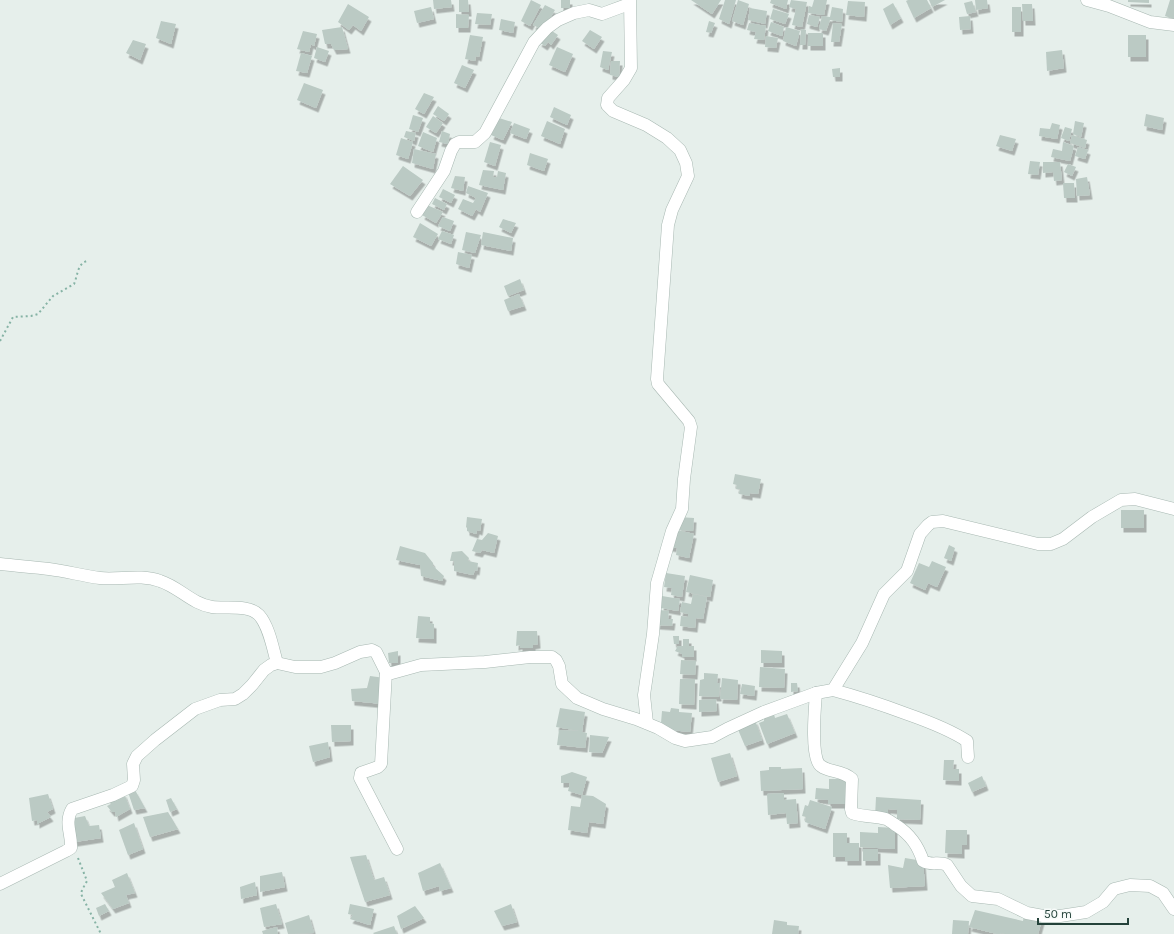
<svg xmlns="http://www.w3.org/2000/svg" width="1174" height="934" viewBox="0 0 1174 934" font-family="Karla,sans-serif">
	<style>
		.building { fill: #bbcac4; filter: url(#shadow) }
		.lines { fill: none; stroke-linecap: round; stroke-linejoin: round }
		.street-casing { stroke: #a8b8b2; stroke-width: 13 }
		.path { stroke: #86b3a5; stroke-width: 2; stroke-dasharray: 2 3; stroke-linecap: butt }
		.street { stroke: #fff; stroke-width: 12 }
	</style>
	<defs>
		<filter id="shadow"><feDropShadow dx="2.5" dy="4.5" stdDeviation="0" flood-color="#0004"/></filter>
	</defs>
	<rect width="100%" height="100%" fill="#e6efeb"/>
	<!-- building -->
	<g class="building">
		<polygon points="433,0 451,0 452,7 434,9"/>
		<polygon points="459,0 468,0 469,12 459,12"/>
		<polygon points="531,0 541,5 530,26 521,21"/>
		<rect x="561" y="0" width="9" height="8"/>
		<polygon points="691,0 721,0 712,14"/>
		<polygon points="725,0 736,0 729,24 719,19"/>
		<polygon points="738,0 749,4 743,25 732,21"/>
		<polygon points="771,0 788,0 786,9 770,3"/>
		<polygon points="791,0 807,2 802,27 792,25 796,9 789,7"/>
		<polygon points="814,0 827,0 824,15 808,13 809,6 812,7"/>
		<polygon points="908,0 927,0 931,8 914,18 906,1"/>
		<polygon points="929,0 945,0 932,7"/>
		<polygon points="975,0 987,0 988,8 976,10"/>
		<polygon points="1128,0 1149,0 1149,3 1128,2"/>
		<polygon points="1170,0 1174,0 1174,19 1165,16"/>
		<polygon points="848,1 865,2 864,17 846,15"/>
		<polygon points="972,1 976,12 967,14 964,3"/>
		<polygon points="893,3 901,18 890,25 883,9"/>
		<polygon points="348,4 369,17 361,31 353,25 349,30 338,22"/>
		<polygon points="1022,4 1032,4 1033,21 1023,21"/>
		<polygon points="545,5 555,10 543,30 533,25"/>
		<polygon points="431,7 434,19 417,23 414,11"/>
		<polygon points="832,7 843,9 842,22 830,20 826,31 819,29 822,16 830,17"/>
		<rect x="1012" y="7" width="9" height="25"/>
		<polygon points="750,8 767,11 765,24 748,20"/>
		<polygon points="773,9 789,14 785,24 770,19"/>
		<polygon points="477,13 492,14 490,25 475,24"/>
		<polygon points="456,14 469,15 468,28 456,28"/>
		<polygon points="809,15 820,17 817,27 807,24"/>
		<polygon points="970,16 971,29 960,30 959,17"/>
		<polygon points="501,19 515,22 513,33 499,30"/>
		<polygon points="161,21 176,24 171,44 156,38"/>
		<polygon points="709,21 715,23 711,33 706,32"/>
		<polygon points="771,22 784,27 782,36 768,31"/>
		<polygon points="749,23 766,26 764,40 754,39 756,32 747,30"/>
		<polygon points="833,23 842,24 839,42 831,42"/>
		<polygon points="342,27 348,49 334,50 331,44 325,44 322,30"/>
		<polygon points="786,27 800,31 796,46 783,41"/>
		<polygon points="549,29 558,35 551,45 548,42 545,46 539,42"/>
		<polygon points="801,29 806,30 805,45 800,45"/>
		<polygon points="590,30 602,37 594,49 582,41"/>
		<polygon points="303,31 317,34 314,46 311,44 309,52 297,49"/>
		<rect x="808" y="33" width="15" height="13"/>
		<polygon points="470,35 483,37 479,57 476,56 475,61 465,59"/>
		<rect x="1128" y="35" width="18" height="22"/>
		<polygon points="766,36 778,38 776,48 765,47"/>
		<polygon points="133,40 146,44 140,60 126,53"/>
		<polygon points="317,47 329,51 325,62 314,58"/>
		<polygon points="557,47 573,54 565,72 549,65"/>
		<polygon points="1062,50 1064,68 1047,71 1046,52"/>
		<polygon points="603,51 612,52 608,70 600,67"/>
		<polygon points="301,53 312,56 307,73 296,71"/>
		<polygon points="611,61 620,61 619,77 610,75"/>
		<polygon points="462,65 474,70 465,88 454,83"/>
		<polygon points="840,68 840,77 833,77 832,69"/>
		<polygon points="304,83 323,90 316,108 297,100"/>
		<polygon points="424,93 434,97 424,114 415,109"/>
		<polygon points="438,106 449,114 444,121 433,114"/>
		<polygon points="554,107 571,115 567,125 550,117"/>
		<polygon points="1146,114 1164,118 1162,130 1144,126"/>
		<polygon points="413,115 423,118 418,132 409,129"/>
		<polygon points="433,116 443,123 436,133 426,127"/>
		<polygon points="499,118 512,122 503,140 491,135"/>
		<polygon points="547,121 565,129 560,144 541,136"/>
		<polygon points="1075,121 1084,123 1081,137 1073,134"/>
		<polygon points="514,123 530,129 526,139 510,133"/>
		<polygon points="1052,123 1060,125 1057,139 1039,136 1040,128 1050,129"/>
		<polygon points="1065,127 1072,129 1069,141 1061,138"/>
		<polygon points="406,131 416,133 414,141 404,137"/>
		<polygon points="442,131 450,134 448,144 439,142"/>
		<polygon points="423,132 437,138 433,152 418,146"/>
		<polygon points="1000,135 1016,139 1012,151 996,146"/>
		<polygon points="1072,135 1087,140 1085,148 1070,143"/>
		<polygon points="401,138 413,142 408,159 396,155"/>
		<polygon points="490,142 501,145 495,166 484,162"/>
		<polygon points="1063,142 1074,146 1070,161 1051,157 1053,149 1062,151"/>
		<polygon points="1078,147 1088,150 1085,159 1075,156"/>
		<polygon points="414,149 436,154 433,169 412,163"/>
		<polygon points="530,153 548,159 544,171 527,165"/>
		<polygon points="1030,161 1040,162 1038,175 1028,174"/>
		<polygon points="1043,162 1060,162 1062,180 1054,181 1053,172 1043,173"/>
		<polygon points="1068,164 1076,167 1072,176 1064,172"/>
		<polygon points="403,166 423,180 410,196 390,184"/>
		<polygon points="483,170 494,171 493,177 497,177 498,171 506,173 503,190 479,185"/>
		<polygon points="455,176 465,177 463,191 451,188"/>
		<polygon points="1087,177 1090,195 1077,196 1076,179"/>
		<polygon points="1063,183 1074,183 1075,198 1064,198"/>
		<polygon points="468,186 488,193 480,212 476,209 472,216 458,209 463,199 473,203 476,198 466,193"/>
		<polygon points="443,189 455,195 451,203 439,197"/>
		<polygon points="435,198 447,204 444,210 432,204"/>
		<polygon points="427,205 443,212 436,223 422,215"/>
		<polygon points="443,217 454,221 450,231 438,226"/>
		<polygon points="503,219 516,223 511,233 499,227"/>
		<polygon points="420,223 438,234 431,246 413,237"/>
		<polygon points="442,231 454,235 451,244 438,239"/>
		<polygon points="466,232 481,235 475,253 462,250"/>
		<polygon points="483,232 513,238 511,251 481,245"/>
		<polygon points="458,252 472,255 469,268 456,264"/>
		<polygon points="520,279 524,290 508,296 504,286"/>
		<polygon points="519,294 524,306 508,311 504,300"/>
		<polygon points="735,474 761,479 758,494 750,493 750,496 739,494 740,489 736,489 737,485 733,484"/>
		<rect x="1121" y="510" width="23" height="18"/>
		<polygon points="467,517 482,519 480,531 477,530 476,534 467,531 467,528 466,527"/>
		<polygon points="679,517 694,518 693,531 678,530"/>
		<polygon points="673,529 694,534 689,558 676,555 677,548 669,547"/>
		<polygon points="488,533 498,536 494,553 482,550 480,553 472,551 477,539 482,540"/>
		<polygon points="949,545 955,548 951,561 944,558"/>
		<polygon points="400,546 425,553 433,563 433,566 444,576 442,581 421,576 420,565 396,560"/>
		<polygon points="462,551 469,558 468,561 478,563 477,571 475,570 473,575 454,571 454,561 450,561 452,552"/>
		<polygon points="932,561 946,567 937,587 928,583 925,590 910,583 919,563 929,567"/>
		<polygon points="666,573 685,576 682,597 671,595 672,588 664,587"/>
		<polygon points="690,575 713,580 710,597 686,592"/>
		<polygon points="693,594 707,597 703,619 696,618 695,628 680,626 681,616 688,617 688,614 680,612 682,602 691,604"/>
		<polygon points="662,596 680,599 678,611 661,608"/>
		<polygon points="659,610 669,611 668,619 673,619 672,626 657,625"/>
		<polygon points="418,616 430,617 430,623 434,624 434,639 416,638"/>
		<polygon points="517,631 537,631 538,644 533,645 533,648 520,648 520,645 516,646"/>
		<polygon points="673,636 679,636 679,644 674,644"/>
		<polygon points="683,639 689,639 689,646 694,646 694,657 682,657 682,654 675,651 678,646 683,646"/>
		<polygon points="761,650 782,651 782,663 761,663"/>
		<polygon points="398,651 398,663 389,663 388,653"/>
		<polygon points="681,660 696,661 695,675 680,674"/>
		<polygon points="760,667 785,669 784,688 759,687"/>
		<polygon points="704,673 718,674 717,683 720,683 719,697 699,696 700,680 704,679"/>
		<polygon points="370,676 385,678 383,704 352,701 351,689 367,688"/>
		<polygon points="722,678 738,680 737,700 720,699"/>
		<polygon points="680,679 695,679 694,705 679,704"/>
		<polygon points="791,683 797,683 798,691 791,692"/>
		<polygon points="742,684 755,686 754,696 740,694"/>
		<polygon points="716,699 717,711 699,712 699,700"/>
		<polygon points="560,708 585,712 582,732 587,733 585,748 557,745 559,730 580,731 556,727"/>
		<polygon points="671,708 679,709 679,712 692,713 690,732 671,730 671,728 662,727 662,724 661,723 662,711 670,712"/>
		<polygon points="774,714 775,718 787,714 795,733 767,744 759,723 764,721 764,718"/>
		<polygon points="755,720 762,740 745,746 737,727"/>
		<polygon points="331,725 351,725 351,741 332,742"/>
		<polygon points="590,735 609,737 602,753 589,752"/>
		<polygon points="328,742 330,757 313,762 309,746"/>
		<polygon points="730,753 737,776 718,782 711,758"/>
		<polygon points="944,760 954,760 953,769 959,769 959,781 943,780"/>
		<polygon points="769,767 781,767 781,769 802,768 803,789 761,791 760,771 769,770"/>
		<polygon points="572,772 587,777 582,795 568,791 570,783 561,783 561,776"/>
		<polygon points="982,776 986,786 972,792 968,783"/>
		<polygon points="829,779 848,779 847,804 828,804 828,800 815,799 816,788 829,789"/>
		<polygon points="135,790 145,808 134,810 128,792"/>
		<polygon points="124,793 130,809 116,817 115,812 112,812 107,806 111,804 107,800"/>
		<polygon points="784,793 784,800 796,799 798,823 787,824 786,813 768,815 767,794"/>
		<polygon points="48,794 53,809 47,812 51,817 37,824 37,820 32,821 29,798"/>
		<polygon points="582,795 593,796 606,804 603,824 589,822 587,833 568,830 571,806 580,807"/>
		<polygon points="876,797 921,800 920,820 897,819 897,810 888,809 888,817 875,817"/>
		<polygon points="171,798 177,809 170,812 166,800"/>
		<polygon points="810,800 832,807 825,829 805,822 806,817 802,816 805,805 808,806"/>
		<polygon points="168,812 178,829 150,837 143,817"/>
		<polygon points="85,816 89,826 99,825 101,838 75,842 69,819"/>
		<polygon points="134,823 143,849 128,855 119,830"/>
		<polygon points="878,827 895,828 895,849 860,847 860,832 878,833"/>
		<polygon points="946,830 967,830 967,845 962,845 962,854 945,853"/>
		<polygon points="833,833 847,833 847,843 859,843 859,861 845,861 845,857 833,857"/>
		<rect x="863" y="849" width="15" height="12"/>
		<polygon points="366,855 374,880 384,877 390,895 365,902 350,857"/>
		<polygon points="905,858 923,861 925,886 890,888 888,865 903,868"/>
		<polygon points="440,863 451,888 440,891 439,886 423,891 418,873"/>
		<polygon points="282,872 285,887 260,892 260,876"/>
		<polygon points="127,873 135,893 126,895 129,903 113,909 101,893 115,887 112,880"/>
		<polygon points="255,882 257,895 241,899 240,887"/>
		<polygon points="105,904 109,911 99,916 96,908"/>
		<polygon points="276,904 282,924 264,927 260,908"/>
		<polygon points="350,904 374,909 370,925 350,919 353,915 348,914"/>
		<polygon points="511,904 517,922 502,926 494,911"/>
		<polygon points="415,906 424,918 401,929 397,916"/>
		<polygon points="975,910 1023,921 1024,916 1042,920 1038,934 1006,934 1000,933 1001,934 997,934 969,927"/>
		<polygon points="309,915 314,933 288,934 285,923"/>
		<polygon points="774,920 787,922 787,925 799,926 798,934 772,934"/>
		<polygon points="953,920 969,921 968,934 952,934"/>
		<polygon points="394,926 397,934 374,934 373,933"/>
		<polygon points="277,927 278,934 263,934 262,931"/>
	</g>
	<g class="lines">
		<!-- street casing -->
		<g class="street-casing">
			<g id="street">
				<polyline points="630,0 631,68 624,80 608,98 607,105 613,111 646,125 667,138 680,150 686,163 688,176 672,210 668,225 657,379 658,384 689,421 691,427 684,479 682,509 672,531 657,583 653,634 644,695 647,723"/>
				<polyline points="1087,0 1109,6 1150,22 1174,25"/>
				<polyline points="417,212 444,171 451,151 455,144 459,142 475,142 485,133 534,42 547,28 558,20 574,13 589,10 602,14 629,4"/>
				<path d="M1174,509L1135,499L1121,500L1092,517L1063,539L1051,544H1038L943,521L932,522L928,525L920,534L907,571L884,594L862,643L833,690L816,693C815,706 810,760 821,766C830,773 841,769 852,779L851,809L852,813C863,817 875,816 886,819C890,821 894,824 897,826C911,835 918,846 923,861C931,866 939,861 947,865L961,886L972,896L998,899L1027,913L1043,916H1060L1086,912L1103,902L1114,889L1130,885L1150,886L1163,893L1174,909"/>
				<path d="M0,564C16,566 33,567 49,569C66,571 83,576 100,578C119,580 141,574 160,581C179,587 192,604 212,607C226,609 248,604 259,615C269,626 273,649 277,663"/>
				<polyline points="386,672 381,764 378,767 361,773 360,778 397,849"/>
				<path d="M833,690C859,697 883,705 907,714C927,721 949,729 967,741L968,757"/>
				<path d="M0,884L66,851L71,848C72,834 64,823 72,809L113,795L132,786L134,780L133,764L137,756L155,740L195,709L220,700L235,699L243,694L252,685L264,670L271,665L277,663L295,667H321L335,663L360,652L372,650L376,652L386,672L392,673L421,665L485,662L530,657H552L556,660L559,666L562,684L577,698L603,709L636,719L658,728L675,738L685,741L712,737L727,729L764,712L816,693"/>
			</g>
		</g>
		<!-- path -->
		<g class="path">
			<path d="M0,341L13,317L31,316L38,314L53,296L74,284C78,275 77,264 87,261"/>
			<polyline points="78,858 87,881 82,890 81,894 101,934"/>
		</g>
		<!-- street -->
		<use href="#street" class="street"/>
	</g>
	<!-- scale -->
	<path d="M1038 918v6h90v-6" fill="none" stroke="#24423a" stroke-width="2"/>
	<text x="1044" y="918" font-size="12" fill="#24423a" stroke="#f7fbf9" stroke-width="3" paint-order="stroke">50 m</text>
</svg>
